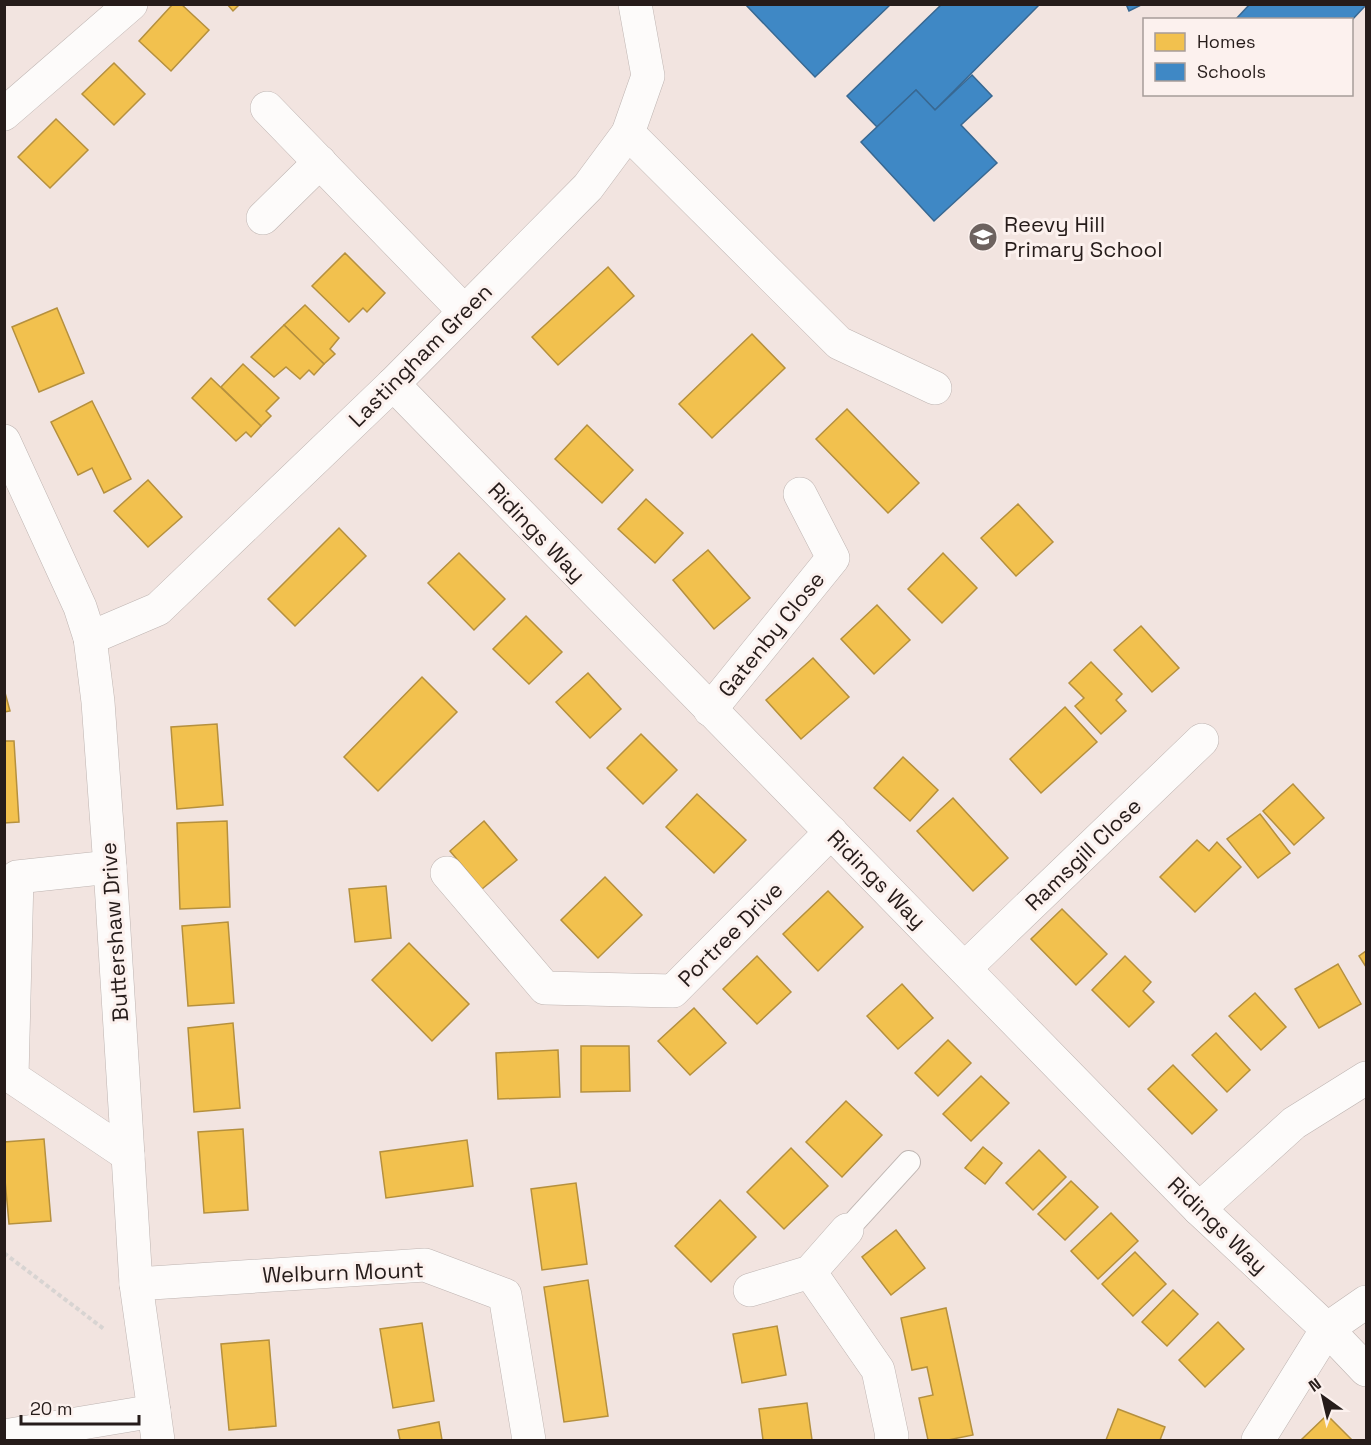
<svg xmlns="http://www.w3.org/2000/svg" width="1371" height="1445" viewBox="0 0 1371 1445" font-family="'Space Grotesk',sans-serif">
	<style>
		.homes { fill: #f2c14e; stroke: #b5903e; stroke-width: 1.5 }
		.schools { fill: #3f88c5; stroke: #386892; stroke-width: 1.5 }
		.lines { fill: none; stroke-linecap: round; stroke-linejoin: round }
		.service-casing { stroke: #beb4b1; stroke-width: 24 }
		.minor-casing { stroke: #beb4b1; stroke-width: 34 }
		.path { stroke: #d8d4d2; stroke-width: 4; stroke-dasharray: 4.5 3; stroke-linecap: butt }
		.service { stroke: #fdfbfa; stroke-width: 22 }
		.minor { stroke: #fdfbfa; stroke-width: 33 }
		.labels { text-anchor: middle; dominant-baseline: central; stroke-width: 6; stroke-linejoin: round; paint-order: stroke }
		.poi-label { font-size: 22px; fill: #261c1a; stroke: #fcf1ee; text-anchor: start }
		.street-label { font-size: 22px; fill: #261c1a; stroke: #fcf1ee }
	</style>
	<rect width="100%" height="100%" fill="#f2e4e0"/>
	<!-- homes -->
	<g class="homes">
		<polygon points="173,4 181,4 209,30 171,71 139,41"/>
		<polygon points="227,4 240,4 233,11"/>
		<polygon points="114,63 145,94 114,125 82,94"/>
		<polygon points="56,119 88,150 50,188 18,157"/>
		<polygon points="345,253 385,293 367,312 363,308 349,322 312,286"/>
		<polygon points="608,267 634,296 558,365 532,337"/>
		<polygon points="305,305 339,338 330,349 335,354 324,364 284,325"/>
		<polygon points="57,308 84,373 39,392 12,327"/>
		<polygon points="284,325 324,364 314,375 309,370 300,379 286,367 274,377 251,357"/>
		<polygon points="752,334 785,368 712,438 679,404"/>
		<polygon points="243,364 279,398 266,411 271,416 261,426 221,387"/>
		<polygon points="211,378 261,426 251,437 246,432 236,441 192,398"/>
		<polygon points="92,401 131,479 104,493 92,468 78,475 51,422"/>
		<polygon points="847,409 919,483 888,513 816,439"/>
		<polygon points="587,425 633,470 602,503 555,459"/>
		<polygon points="148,480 182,517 148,547 114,511"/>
		<polygon points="646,499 683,533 655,563 618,529"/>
		<polygon points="1018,504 1053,542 1016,576 981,538"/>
		<polygon points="339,528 366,556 295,626 268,599"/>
		<polygon points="708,550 750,598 714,629 673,580"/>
		<polygon points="459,553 505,599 474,630 428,583"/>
		<polygon points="943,553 977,588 942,623 908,589"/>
		<polygon points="877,605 910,640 874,674 841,639"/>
		<polygon points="526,616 562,652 529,684 493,649"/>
		<polygon points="1141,626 1179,668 1152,692 1114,650"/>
		<polygon points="813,658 849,697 801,739 766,700"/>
		<polygon points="1091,662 1122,694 1116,700 1126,711 1101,734 1075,706 1084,698 1069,683"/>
		<polygon points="588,673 621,709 590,738 556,702"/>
		<polygon points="422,677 457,712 378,791 344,757"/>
		<polygon points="4,689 10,711 4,712"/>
		<polygon points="1065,707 1097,742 1041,793 1010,759"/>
		<polygon points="217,724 223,805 177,809 171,727"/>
		<polygon points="641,734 677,770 643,804 607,768"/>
		<polygon points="4,741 14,741 19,822 4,823"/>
		<polygon points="903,757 938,790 910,821 874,788"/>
		<polygon points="1293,784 1324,818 1294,845 1263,811"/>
		<polygon points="697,794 746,840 714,873 666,827"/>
		<polygon points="953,798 1008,858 973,891 917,831"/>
		<polygon points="1260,814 1290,853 1258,878 1227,839"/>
		<polygon points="227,821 230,907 180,909 177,823"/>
		<polygon points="484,821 517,860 482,889 450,851"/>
		<polygon points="1197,840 1209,851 1217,842 1241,867 1195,912 1160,877"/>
		<polygon points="605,877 642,915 598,958 561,920"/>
		<polygon points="386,886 391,938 355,942 349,889"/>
		<polygon points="828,891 863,927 818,971 783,934"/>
		<polygon points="1062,909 1107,954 1076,985 1031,939"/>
		<polygon points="228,922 234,1003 188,1006 182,926"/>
		<polygon points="409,943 469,1004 432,1041 372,980"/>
		<polygon points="1366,951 1366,967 1359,956"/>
		<polygon points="757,956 791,992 757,1024 723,989"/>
		<polygon points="1125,956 1151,982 1143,991 1154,1002 1129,1027 1092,990"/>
		<polygon points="1338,964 1361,1004 1319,1028 1295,989"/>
		<polygon points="902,984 933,1018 898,1049 867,1016"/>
		<polygon points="1255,993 1286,1027 1261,1050 1229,1016"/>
		<polygon points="694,1008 726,1043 690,1075 658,1041"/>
		<polygon points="233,1023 240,1108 194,1112 188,1028"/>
		<polygon points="1216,1033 1250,1070 1227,1092 1192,1055"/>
		<polygon points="948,1040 971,1063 938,1096 915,1073"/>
		<polygon points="581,1046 629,1046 630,1091 581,1092"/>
		<polygon points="558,1050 560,1097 498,1099 496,1053"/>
		<polygon points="1173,1065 1217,1110 1192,1134 1148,1089"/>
		<polygon points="981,1076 1009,1103 971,1141 943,1114"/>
		<polygon points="846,1101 882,1135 842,1177 806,1142"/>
		<polygon points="243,1129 248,1210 204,1213 198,1132"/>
		<polygon points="44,1139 51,1221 9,1224 4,1169 4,1142"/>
		<polygon points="467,1140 473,1186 386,1198 380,1152"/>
		<polygon points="983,1147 1002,1163 985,1184 965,1168"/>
		<polygon points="791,1148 828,1186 784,1229 747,1192"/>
		<polygon points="1039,1150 1066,1177 1033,1210 1006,1183"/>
		<polygon points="1071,1181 1098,1207 1065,1240 1038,1214"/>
		<polygon points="576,1183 587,1264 542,1270 531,1189"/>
		<polygon points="720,1200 756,1237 711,1282 675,1246"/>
		<polygon points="1111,1213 1138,1241 1098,1279 1071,1251"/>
		<polygon points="896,1230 925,1268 891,1295 862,1257"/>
		<polygon points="1135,1252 1166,1284 1133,1316 1102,1284"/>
		<polygon points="588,1280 608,1416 564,1422 544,1287"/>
		<polygon points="1173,1290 1198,1314 1167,1346 1142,1322"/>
		<polygon points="946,1308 973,1435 948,1440 928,1440 919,1398 933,1395 927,1367 912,1370 901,1318"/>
		<polygon points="1218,1322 1244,1349 1205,1387 1179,1360"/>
		<polygon points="422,1323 434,1401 393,1408 380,1329"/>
		<polygon points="777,1326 786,1375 742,1383 733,1334"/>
		<polygon points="269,1340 276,1426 229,1430 221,1344"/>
		<polygon points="807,1403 812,1440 763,1440 759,1409"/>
		<polygon points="1118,1409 1165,1427 1160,1440 1106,1440"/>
		<polygon points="1327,1415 1352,1440 1301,1440"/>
		<polygon points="439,1422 442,1440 400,1440 398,1430"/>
	</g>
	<!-- schools -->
	<g class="schools">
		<polygon points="745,4 891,4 815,77"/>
		<polygon points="942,4 1040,4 935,110 916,90 877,127 847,96"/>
		<polygon points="1126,4 1143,4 1129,11"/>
		<polygon points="1250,4 1366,4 1366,5 1352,20 1235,20"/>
		<polygon points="972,75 992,96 961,125 997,163 934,221 861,142 916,90 935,110"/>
	</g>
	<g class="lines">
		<!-- service casing -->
		<g class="service-casing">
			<polyline id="service" points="847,1230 909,1162"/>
		</g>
		<!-- minor casing -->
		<g class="minor-casing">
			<g id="minor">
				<polyline points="267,108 464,311"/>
				<polyline points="4,114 131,4"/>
				<polyline points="628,133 839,343 935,388"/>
				<polyline points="263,218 320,162"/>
				<polyline points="393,384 1199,1209 1327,1329 1366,1370"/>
				<polyline points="4,441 80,607 90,638 98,702 110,867 136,1284 158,1440"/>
				<polyline points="90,638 158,609 393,384 588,187 628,133 648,76 635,4"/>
				<polyline points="710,710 833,558 800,494"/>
				<polyline points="110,867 17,877 12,1077 128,1155"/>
				<polyline points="447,873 545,988 673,991 831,832"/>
				<polyline points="965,968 1202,740"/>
				<polyline points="1199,1209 1294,1123 1366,1078"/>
				<polyline points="810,1272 878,1370 892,1436 891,1440"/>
				<polyline points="136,1284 425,1265 505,1295 529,1440"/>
				<polyline points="750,1290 810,1272 847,1230"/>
				<polyline points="4,1436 154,1411"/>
				<polyline points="1258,1440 1327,1329 1366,1302"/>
			</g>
		</g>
		<!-- path -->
		<polyline class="path" points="4,1253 104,1329"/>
		<!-- service -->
		<use href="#service" class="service"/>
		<!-- minor -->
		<use href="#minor" class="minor"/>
	</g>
	<!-- icons -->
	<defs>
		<g id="school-disc" transform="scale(1.5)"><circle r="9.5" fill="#6d625f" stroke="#fcf1ee"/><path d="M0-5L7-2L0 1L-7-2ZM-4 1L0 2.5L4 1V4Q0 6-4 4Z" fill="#fff"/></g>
	</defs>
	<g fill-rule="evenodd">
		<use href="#school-disc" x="983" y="237"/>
	</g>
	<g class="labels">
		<!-- poi labels -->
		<g class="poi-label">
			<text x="1004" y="224">Reevy Hill<tspan x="1004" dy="25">Primary School</tspan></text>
		</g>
		<!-- street labels -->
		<g class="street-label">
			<text transform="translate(420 355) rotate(-45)">Lastingham Green</text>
			<text transform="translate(537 532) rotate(46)">Ridings Way</text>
			<text transform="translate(771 634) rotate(-51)">Gatenby Close</text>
			<text transform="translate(1083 854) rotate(-44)">Ramsgill Close</text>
			<text transform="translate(877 879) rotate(45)">Ridings Way</text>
			<text transform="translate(114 932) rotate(-94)">Buttershaw Drive</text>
			<text transform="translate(730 934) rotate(-45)">Portree Drive</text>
			<text transform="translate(1218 1225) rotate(44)">Ridings Way</text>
			<text transform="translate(343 1272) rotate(-2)">Welburn Mount</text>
		</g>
	</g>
	<!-- border -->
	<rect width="1371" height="1445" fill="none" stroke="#261c1a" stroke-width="12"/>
	<!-- legend -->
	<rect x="1143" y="18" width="210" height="78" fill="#fcf1ee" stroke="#a69c99" stroke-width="1.5"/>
	<rect x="1155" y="33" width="30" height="18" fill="#f2c14e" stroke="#a69c99" stroke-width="1.5"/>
	<text x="1197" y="48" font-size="18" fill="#261c1a">Homes</text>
	<rect x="1155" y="63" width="30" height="18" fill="#3f88c5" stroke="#a69c99" stroke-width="1.5"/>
	<text x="1197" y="78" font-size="18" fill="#261c1a">Schools</text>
	<!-- north arrow -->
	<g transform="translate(1323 1397) rotate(326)" stroke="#fcf1ee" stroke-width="4.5" paint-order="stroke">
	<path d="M0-4.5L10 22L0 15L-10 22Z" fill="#261c1a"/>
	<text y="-9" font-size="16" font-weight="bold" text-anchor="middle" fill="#261c1a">N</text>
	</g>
	<!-- scale -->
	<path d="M21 1415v9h118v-9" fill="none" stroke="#261c1a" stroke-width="3"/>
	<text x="30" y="1415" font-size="18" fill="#261c1a" stroke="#fcf1ee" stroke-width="4.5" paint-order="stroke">20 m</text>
</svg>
